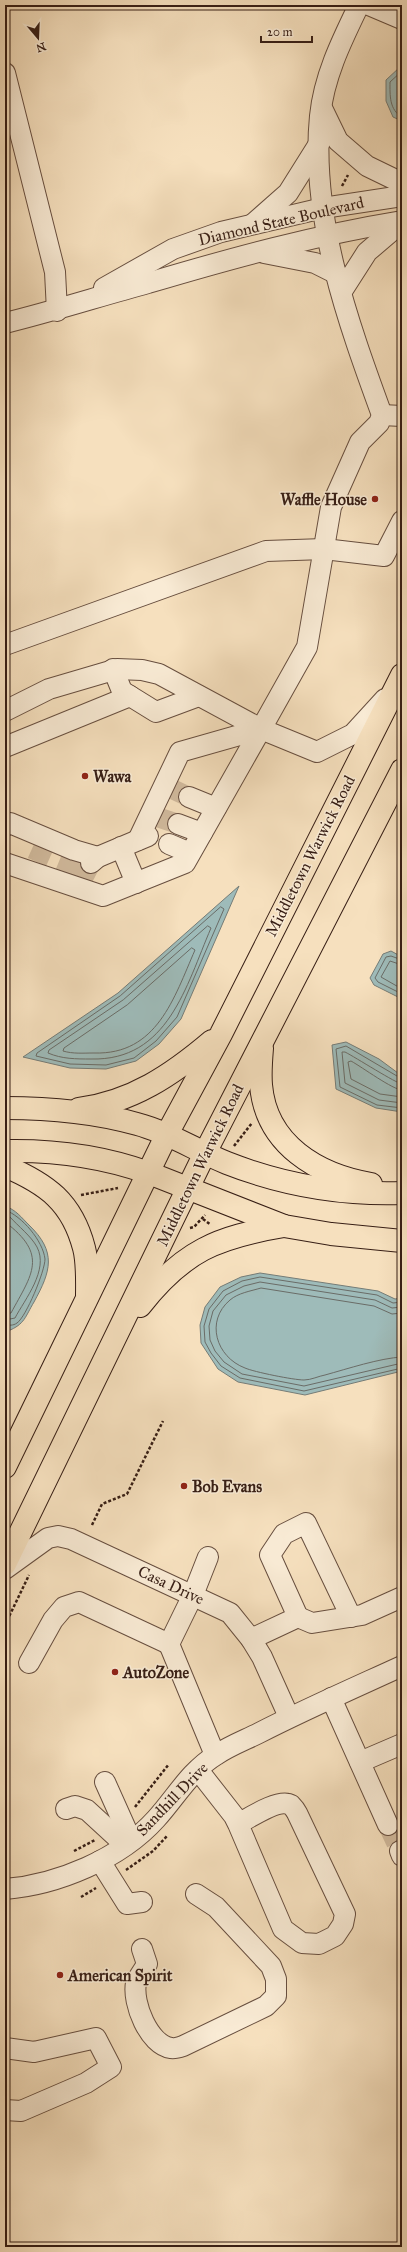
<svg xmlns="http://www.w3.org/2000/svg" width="407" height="2252" viewBox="0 0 407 2252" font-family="'IM FELL Great Primer',serif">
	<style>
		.water { fill: #9ebbb9; stroke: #757c77 }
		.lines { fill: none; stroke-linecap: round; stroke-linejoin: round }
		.shore { stroke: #6a6c67; stroke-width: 1 }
		.minor-tunnel { stroke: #d0b99c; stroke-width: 20; stroke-dasharray: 20 10; stroke-linecap: butt }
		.minor-casing { stroke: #674e3f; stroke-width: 22 }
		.major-casing { stroke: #371e15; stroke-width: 24 }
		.path { stroke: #371e15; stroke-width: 2.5; stroke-dasharray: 3 2; stroke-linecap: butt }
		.minor { stroke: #f9ebd5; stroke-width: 20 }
		.major { stroke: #f6e0be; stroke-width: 22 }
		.poi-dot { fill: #8f2418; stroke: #f9ebd5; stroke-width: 1.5 }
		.labels { text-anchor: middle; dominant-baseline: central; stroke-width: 3; stroke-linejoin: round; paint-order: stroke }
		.street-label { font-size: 16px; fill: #371e15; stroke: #f9ebd5 }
		.poi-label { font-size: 16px; font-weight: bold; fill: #371e15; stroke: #f9ebd5; text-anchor: start }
	</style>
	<rect width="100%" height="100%" fill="#f6e0be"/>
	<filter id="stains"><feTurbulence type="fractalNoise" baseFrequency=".005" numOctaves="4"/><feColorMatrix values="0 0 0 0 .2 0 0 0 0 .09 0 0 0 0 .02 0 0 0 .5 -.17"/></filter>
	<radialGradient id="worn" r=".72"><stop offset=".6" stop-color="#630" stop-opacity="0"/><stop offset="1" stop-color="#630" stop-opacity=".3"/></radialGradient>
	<!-- water -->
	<g class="water">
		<polygon points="400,67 402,67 402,121 393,117 386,101 386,80"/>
		<polygon points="239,886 181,1019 159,1044 136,1061 106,1069 70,1068 23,1057 118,993"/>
		<polygon points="391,951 402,957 402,999 374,985 370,978 383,954"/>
		<polygon points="346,1042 379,1059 402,1076 402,1112 376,1108 336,1089 332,1045"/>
		<path d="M5,1206C16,1210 21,1217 29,1225C57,1252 51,1271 34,1302C25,1317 25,1324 8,1331L5,1326Z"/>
		<polygon points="260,1273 378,1291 395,1299 402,1298 402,1371 305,1395 238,1382 218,1369 201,1343 200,1325 205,1307 220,1287 241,1277"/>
	</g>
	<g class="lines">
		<!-- shore -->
		<g class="shore">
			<path d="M402,71L390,82C390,95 389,110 402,117"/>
			<polygon points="221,907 224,909 177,1017 156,1041 134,1058 106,1065 70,1064 36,1056 37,1053 120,996"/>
			<path d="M208,926L211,928C186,986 168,1061 91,1059C76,1059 62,1059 48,1053L49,1050L123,1000Z"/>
			<path d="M192,948L195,950C174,998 157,1055 94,1053C83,1053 73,1054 63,1051L64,1048L127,1005Z"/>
			<polyline points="402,960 391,956 386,957 375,978 378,982 402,994"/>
			<polyline points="402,965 390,961 381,977 402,989"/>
			<polyline points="402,1079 346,1046 336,1049 340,1087 377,1105 402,1108"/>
			<path d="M402,1084C397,1084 355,1057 345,1052H342L345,1083L379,1100L402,1103"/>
			<path d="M402,1090C393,1090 362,1067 351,1061L348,1062L351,1079L380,1094L402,1097"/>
			<path d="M5,1210C22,1216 43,1241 45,1259C45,1271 26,1317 17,1323C13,1326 9,1325 5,1325"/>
			<path d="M5,1216L10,1217C18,1226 31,1236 37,1247C49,1270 25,1299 15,1318L5,1320"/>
			<path d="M5,1222C49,1255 32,1274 11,1313L5,1314"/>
			<polyline points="402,1302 393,1303 377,1295 260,1277 242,1281 223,1291 209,1309 204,1326 205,1342 211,1353 221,1366 240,1378 304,1391 402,1368"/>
			<polyline points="402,1307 392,1308 375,1300 260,1282 244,1286 226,1295 213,1311 209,1326 210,1340 215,1351 224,1362 242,1374 304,1386 402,1363"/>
			<path d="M402,1313L392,1314L374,1306L261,1288C251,1291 238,1293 230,1300C205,1321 216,1357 245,1368C254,1372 294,1380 304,1380C311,1380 319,1376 325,1375C347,1369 380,1358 402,1357"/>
		</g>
		<!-- minor-tunnel -->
		<g class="minor-tunnel">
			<polyline points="170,788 189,797"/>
			<polyline points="157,817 178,824"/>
			<polyline points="37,862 45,844"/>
			<polyline points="65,873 72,856"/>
			<polyline points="82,880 91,863"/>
			<polyline points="388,1825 400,1851"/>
		</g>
		<!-- minor casing -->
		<g class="minor-casing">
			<g id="minor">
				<polyline points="369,5 402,19"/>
				<polyline points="5,73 55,272 57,311"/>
				<polyline points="322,108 338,141 367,166 402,183"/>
				<polyline points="254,223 288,193 320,142"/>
				<polyline points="264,253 315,263 337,274"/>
				<polyline points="104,288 173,249 221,232 323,208 402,196"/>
				<polyline points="342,291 367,252 402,222"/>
				<path d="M5,323C54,311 100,296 148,283C232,258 316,235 402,221"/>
				<polyline points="382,415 402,416"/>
				<polyline points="5,645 266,551 324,549 384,556 402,521"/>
				<polyline points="113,669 122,691 156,712 199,696"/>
				<path d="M5,711L49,689L117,669L142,670L159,674L261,729L307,647L331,507L360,442L379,423L382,415C348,322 310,217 320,116C324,76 342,40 359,5"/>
				<polyline points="5,747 130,696"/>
				<polyline points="189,797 216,808"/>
				<polyline points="178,824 202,833"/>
				<polyline points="5,826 10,823 74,850 98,857"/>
				<polyline points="138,840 180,752 261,729 317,752 353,734 385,699"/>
				<polyline points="169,844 190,853"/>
				<polyline points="121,847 136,883"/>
				<polyline points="5,863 103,896 185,863 261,729"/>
				<polyline points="91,863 98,857 148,836"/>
				<polyline points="208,1557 193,1595 169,1644 215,1755"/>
				<polyline points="5,1569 48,1538 58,1536 71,1539 230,1613 251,1639 262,1657 289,1717"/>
				<polyline points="298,1617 270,1555 284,1534 306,1523 351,1617"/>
				<polyline points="251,1639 298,1617 312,1623 362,1615 402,1597"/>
				<polyline points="29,1663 53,1620 64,1607 79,1602 169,1644"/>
				<polyline points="331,1698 388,1825"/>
				<polyline points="360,1762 402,1744"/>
				<path d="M198,1770L234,1816L238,1824L283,1929L302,1943L319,1944L335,1936L343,1924L345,1914L297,1813C296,1811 293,1807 291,1805C279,1798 249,1818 238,1824"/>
				<polyline points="105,1782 131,1840"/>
				<polyline points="66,1809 75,1806 87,1810 124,1844"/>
				<polyline points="400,1851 402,1856"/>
				<polyline points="100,1861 127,1904 142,1902"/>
				<path d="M5,1889C57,1885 120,1859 156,1819C176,1797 190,1771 216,1755C229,1746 245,1740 259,1733C306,1709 354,1688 402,1666"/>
				<path d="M142,1949L147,1964C144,1970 138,1977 136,1983C132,2003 149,2045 171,2048C174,2049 180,2047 183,2046L266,2006L276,1996V1979L271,1966L216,1907L196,1894"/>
				<polyline points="5,2048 34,2052 96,2038 111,2067 86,2083 21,2111 5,2110"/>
			</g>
		</g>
		<!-- major casing -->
		<g class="major-casing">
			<g id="major">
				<path d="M262,1048C261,1060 260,1073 261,1085C266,1145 318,1175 371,1184"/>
				<path d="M5,1108C49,1108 94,1112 137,1124C168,1132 197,1151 227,1163C283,1185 342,1195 402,1193"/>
				<path d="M79,1109C132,1102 172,1075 212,1041"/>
				<path d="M5,1151C54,1150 102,1156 149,1173L284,1226L331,1234L402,1241"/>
				<path d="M5,1166C47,1184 72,1202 84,1248C88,1263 87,1282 87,1297"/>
				<path d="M140,1306C183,1251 217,1237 284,1226"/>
				<polyline points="5,1467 166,1136 221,1034 402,675"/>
				<polyline points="5,1564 205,1153 402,770"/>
			</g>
		</g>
		<!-- path -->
		<g class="path">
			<polyline points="342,186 348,175"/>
			<polyline points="234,1146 252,1123"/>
			<polyline points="81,1195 118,1188"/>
			<polyline points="203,1219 211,1225"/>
			<polyline points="190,1228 194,1227 205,1215"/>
			<polyline points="92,1525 102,1504 127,1494 163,1421"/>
			<polyline points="5,1625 29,1575"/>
			<polyline points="135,1807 169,1764"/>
			<polyline points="74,1851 95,1840"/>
			<polyline points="126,1870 153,1851 167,1836"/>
			<polyline points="81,1897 96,1888"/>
		</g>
		<!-- minor -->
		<use href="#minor" class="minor"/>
		<!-- major -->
		<use href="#major" class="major"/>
	</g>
	<!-- markers -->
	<g class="poi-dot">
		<circle cx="375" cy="499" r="4"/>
		<circle cx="85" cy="776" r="4"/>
		<circle cx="184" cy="1486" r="4"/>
		<circle cx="115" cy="1672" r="4"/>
		<circle cx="60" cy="1975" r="4"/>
	</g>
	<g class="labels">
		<!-- street labels -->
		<g class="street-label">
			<text transform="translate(281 221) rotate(-13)">Diamond State Boulevard</text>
			<text transform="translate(310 856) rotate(-63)">Middletown Warwick Road</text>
			<text transform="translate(200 1165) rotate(-64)">Middletown Warwick Road</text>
			<text transform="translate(171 1585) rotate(25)">Casa Drive</text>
			<text transform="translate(172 1799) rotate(-46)">Sandhill Drive</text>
		</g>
		<!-- poi labels -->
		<g class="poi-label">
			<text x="367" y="499" text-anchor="end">Waffle House</text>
			<text x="93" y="776">Wawa</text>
			<text x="192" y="1486">Bob Evans</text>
			<text x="123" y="1672">AutoZone</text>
			<text x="68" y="1975">American Spirit</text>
		</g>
	</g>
	<!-- margin -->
	<rect width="407" height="2252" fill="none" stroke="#f6e0be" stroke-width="20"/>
	<rect x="6" y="6" width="395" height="2240" fill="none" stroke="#371e15" stroke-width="2"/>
	<rect x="10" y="10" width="387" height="2232" fill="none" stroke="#371e15"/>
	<!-- north arrow -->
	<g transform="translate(38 38) rotate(161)" stroke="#f9ebd5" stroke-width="3" paint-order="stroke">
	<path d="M0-3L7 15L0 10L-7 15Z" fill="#371e15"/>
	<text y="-6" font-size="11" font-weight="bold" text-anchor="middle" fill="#371e15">N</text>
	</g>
	<!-- scale -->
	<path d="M261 36v6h51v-6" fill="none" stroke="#371e15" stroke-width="2"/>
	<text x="267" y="36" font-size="12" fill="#371e15" stroke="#f9ebd5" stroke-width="3" paint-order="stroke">20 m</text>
	<rect width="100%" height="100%" filter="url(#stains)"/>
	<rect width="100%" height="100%" fill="url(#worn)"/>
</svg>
